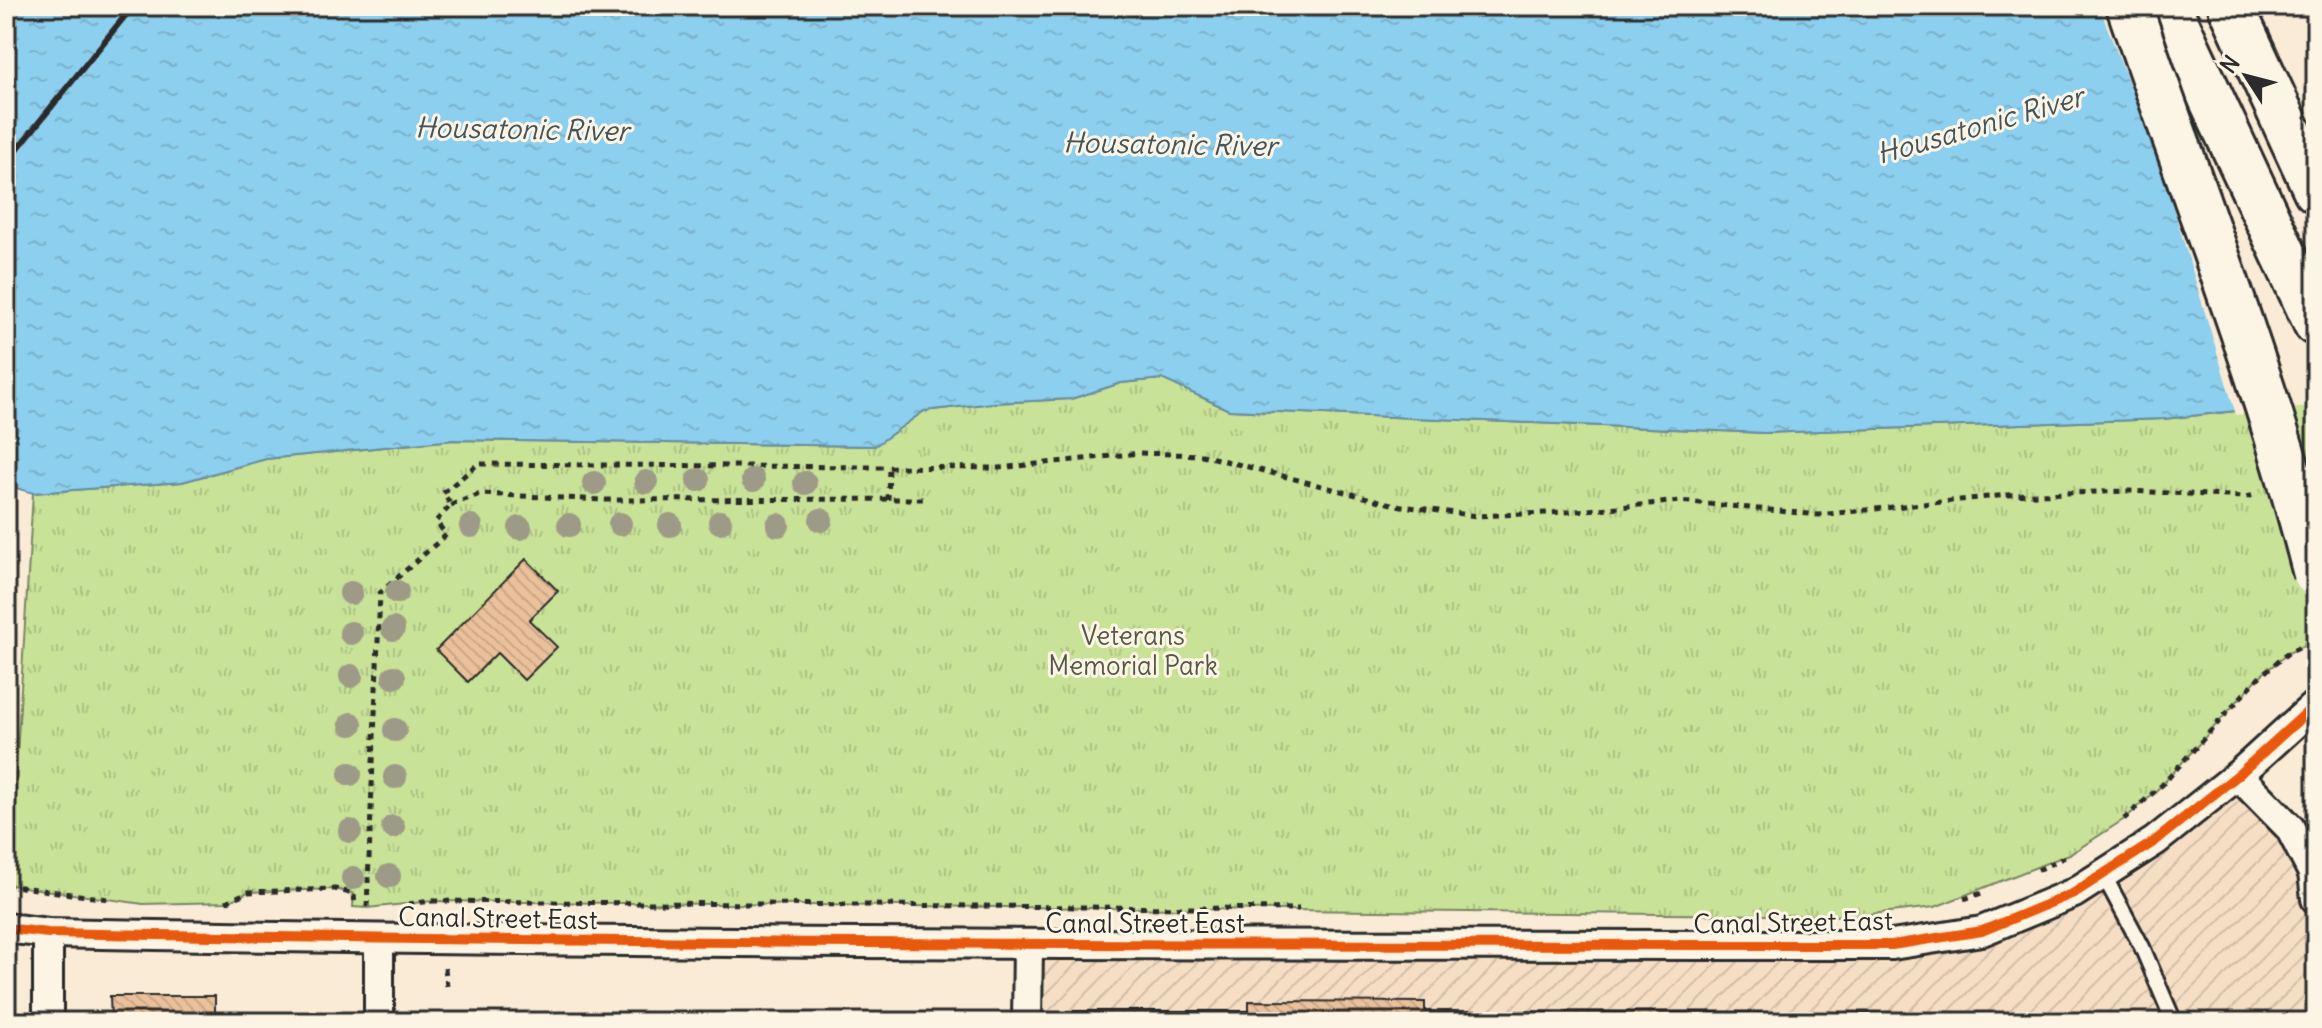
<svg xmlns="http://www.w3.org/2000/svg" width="2322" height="1028" viewBox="0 0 2322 1028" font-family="Delius,sans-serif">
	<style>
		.industrial { fill: url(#industrial-furrows) }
		.park { fill: url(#park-tufts); stroke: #7a8662; stroke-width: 2 }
		.water { fill: url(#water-ripples); stroke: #668da0; stroke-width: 2 }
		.pier { fill: #f9ebd6 }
		.building { fill: url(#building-back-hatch); stroke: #2b2b2b; stroke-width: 2 }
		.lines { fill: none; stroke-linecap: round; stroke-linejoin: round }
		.service-casing { stroke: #2b2b2b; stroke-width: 20 }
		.minor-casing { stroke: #2b2b2b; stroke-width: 34 }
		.motorway-casing { stroke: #2b2b2b; stroke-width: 50 }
		.path { stroke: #2b2b2b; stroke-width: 5; stroke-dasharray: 6 6; stroke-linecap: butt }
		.service { stroke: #fcf5e5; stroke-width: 14 }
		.minor { stroke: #fcf5e5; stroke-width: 28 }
		.motorway { stroke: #fcf5e5; stroke-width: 44 }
		.rail { stroke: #2b2b2b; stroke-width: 6 }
		.motorway-bridge-casing { stroke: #2b2b2b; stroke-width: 50; stroke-linecap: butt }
		.motorway-bridge { stroke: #fcf5e5; stroke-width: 44 }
		.cycleway-casing { stroke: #fcf5e5; stroke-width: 15 }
		.cycleway { stroke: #e8590c; stroke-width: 10 }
		.tree { fill: #9d9b87 }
		.labels { text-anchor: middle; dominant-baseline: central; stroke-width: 6; stroke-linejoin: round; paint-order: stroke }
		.park-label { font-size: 26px; fill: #525946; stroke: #fcf5e5 }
		.street-label { font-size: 26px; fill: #2b2b2b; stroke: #fcf5e5 }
		.water-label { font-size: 28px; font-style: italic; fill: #44545c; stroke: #fcf5e5 }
	</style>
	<defs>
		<pattern id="industrial-furrows" width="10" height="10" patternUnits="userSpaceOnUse" patternTransform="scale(2)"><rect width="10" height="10" fill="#f5dec4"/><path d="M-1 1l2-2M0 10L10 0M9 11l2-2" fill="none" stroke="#d2bfa9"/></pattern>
		<pattern id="park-tufts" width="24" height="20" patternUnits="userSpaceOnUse" patternTransform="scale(2)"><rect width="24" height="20" fill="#c8e298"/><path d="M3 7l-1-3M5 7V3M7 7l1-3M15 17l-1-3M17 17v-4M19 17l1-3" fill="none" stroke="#acc283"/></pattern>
		<pattern id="water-ripples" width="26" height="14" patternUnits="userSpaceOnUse" patternTransform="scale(2)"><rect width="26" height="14" fill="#8dcfee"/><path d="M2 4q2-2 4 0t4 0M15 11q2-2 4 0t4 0" fill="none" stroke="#7ab2cc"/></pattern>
		<pattern id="building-back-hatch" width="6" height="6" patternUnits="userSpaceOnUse" patternTransform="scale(2)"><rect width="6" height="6" fill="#ebc19b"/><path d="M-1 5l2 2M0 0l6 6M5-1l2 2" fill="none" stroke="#caa686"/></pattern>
	</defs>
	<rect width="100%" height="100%" fill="#f9ebd6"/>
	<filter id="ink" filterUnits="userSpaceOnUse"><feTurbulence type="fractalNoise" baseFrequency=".0125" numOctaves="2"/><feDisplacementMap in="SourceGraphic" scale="16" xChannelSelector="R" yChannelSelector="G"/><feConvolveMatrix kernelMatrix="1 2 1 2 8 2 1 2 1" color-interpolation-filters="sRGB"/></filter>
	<g filter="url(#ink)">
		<!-- industrial -->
		<polygon class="industrial" points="2238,775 2290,828 2316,899 2316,1022 1027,1022 1028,945 1892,945 2074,893"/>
		<!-- park -->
		<polygon class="park" points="1163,379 1229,410 1765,433 2164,419 2316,402 2316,640 2288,653 2259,677 2162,785 2126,818 2072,853 1935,907 1853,916 433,901 367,908 353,907 354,894 335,889 248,892 228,902 143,904 9,885 33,493 182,482 266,459 453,440 874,446 924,411 993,403 1071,399 1121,383"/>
		<!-- water -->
		<polygon class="water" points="6,6 2316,6 2316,402 2164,419 1765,433 1229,410 1162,379 1121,383 1071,399 993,403 924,411 875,446 453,440 266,459 182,482 33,493 6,485"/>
		<!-- pier -->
		<polygon class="pier" points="2099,6 2302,6 2316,35 2316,406 2236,415 2160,164"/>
		<!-- building -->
		<g class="building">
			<polygon points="526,559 558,591 529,620 557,647 524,680 497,653 468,682 436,650"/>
			<polygon points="110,996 215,996 215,1022 111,1022"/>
			<polygon points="1249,1001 1425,1002 1425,1011 2039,1014 2039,1022 1067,1022 1067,1011 1249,1011"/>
		</g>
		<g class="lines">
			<!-- service casing -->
			<g class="service-casing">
				<polyline id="service" points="2103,874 2142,947 2174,1022"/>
			</g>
			<!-- minor casing -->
			<g class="minor-casing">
				<g id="minor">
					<polyline points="2238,775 2290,828 2313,873 2316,899"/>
					<path d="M6,928L48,933C663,945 1277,945 1892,945L1982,931L2074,893L2155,841L2238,775L2316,704"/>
					<polyline points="48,1022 48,933"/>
					<polyline points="379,1022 379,939"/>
					<polyline points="1027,1022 1028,945"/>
				</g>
			</g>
			<!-- motorway casing -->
			<g class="motorway-casing">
				<g id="motorway">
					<polyline points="2168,6 2316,323"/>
					<polyline points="2231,6 2316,190"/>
				</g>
			</g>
			<!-- path -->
			<g class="path">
				<polyline points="888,500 889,467"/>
				<polyline points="451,505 480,494 605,500 925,499"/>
				<polyline points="2124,819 2162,785 2259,677 2288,653 2316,640"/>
				<polyline points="2038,870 2069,855"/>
				<polyline points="6,885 108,899"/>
				<polyline points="1964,899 1985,892"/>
				<polyline points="432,901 1299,909"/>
				<polyline points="226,902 248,892 335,889 354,894 355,907"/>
				<polyline points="408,904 432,901 433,903"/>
				<polyline points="367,907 380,593 446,535 436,521 451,505 443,493 478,464 999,468 1140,453 1202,455 1395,505 1477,516 1567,512 1680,501 1819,515 2007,495 2130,491 2246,497 2255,495"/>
				<polyline points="445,968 447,987"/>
			</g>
			<!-- service -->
			<use href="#service" class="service"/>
			<!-- minor -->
			<use href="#minor" class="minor"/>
			<!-- motorway -->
			<use href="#motorway" class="motorway"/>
			<!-- rail -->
			<polyline class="rail" points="6,163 133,6"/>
			<!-- motorway-bridge casing -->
			<g class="motorway-bridge-casing">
				<path id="motorway-bridge" d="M2129,6C2193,195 2267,380 2316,574"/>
			</g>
			<!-- motorway-bridge -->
			<use href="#motorway-bridge" class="motorway-bridge"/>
			<!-- cycleway casing -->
			<g class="cycleway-casing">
				<path id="cycleway" d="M6,928L48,933C663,945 1277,945 1892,945L1982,931L2074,893L2155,841L2238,775L2316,704"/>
			</g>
			<!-- cycleway -->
			<use href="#cycleway" class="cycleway"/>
		</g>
		<!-- trees -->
		<g class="tree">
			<circle cx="698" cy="480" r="12"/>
			<circle cx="753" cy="480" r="12"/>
			<circle cx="646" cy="482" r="12"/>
			<circle cx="594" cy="483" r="12"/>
			<circle cx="805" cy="483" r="12"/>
			<circle cx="821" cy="520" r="12"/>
			<circle cx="720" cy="522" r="12"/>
			<circle cx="620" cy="524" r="12"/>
			<circle cx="569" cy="525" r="12"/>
			<circle cx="670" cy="525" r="12"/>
			<circle cx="778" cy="525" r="12"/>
			<circle cx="471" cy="526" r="12"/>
			<circle cx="520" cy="528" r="12"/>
			<circle cx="397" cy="592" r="12"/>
			<circle cx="351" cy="593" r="12"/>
			<circle cx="393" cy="629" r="12"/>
			<circle cx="351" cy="633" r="12"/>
			<circle cx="351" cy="676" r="12"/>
			<circle cx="394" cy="677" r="12"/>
			<circle cx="351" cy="724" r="12"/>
			<circle cx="395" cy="730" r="12"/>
			<circle cx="350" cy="774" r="12"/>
			<circle cx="395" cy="777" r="12"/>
			<circle cx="393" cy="827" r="12"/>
			<circle cx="350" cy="831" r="12"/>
			<circle cx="389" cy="876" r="12"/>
			<circle cx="353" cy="878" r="12"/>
		</g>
	</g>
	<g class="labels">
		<!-- park labels -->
		<g class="park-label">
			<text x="1133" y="635">Veterans<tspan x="1133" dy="30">Memorial Park</tspan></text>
		</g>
		<!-- street labels -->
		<g class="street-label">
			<text transform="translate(498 918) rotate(1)">Canal Street East</text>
			<text transform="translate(1793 922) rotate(-1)">Canal Street East</text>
			<text x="1145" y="923">Canal Street East</text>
		</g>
		<!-- water labels -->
		<g class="water-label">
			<text transform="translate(1980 125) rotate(-16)">Housatonic River</text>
			<text transform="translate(522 129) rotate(1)">Housatonic River</text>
			<text transform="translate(1170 144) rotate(1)">Housatonic River</text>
		</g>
	</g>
	<!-- margin -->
	<rect width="2322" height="1028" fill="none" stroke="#fcf5e5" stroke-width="32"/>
	<rect x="16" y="16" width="2290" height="996" fill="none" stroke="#2b2b2b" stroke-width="3" filter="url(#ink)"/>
	<!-- north arrow -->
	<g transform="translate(2246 76) rotate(306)" stroke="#fcf5e5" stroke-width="6" paint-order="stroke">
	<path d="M0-6L14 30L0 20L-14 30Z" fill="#2b2b2b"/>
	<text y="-12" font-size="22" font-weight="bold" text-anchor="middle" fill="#2b2b2b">N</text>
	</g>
</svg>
